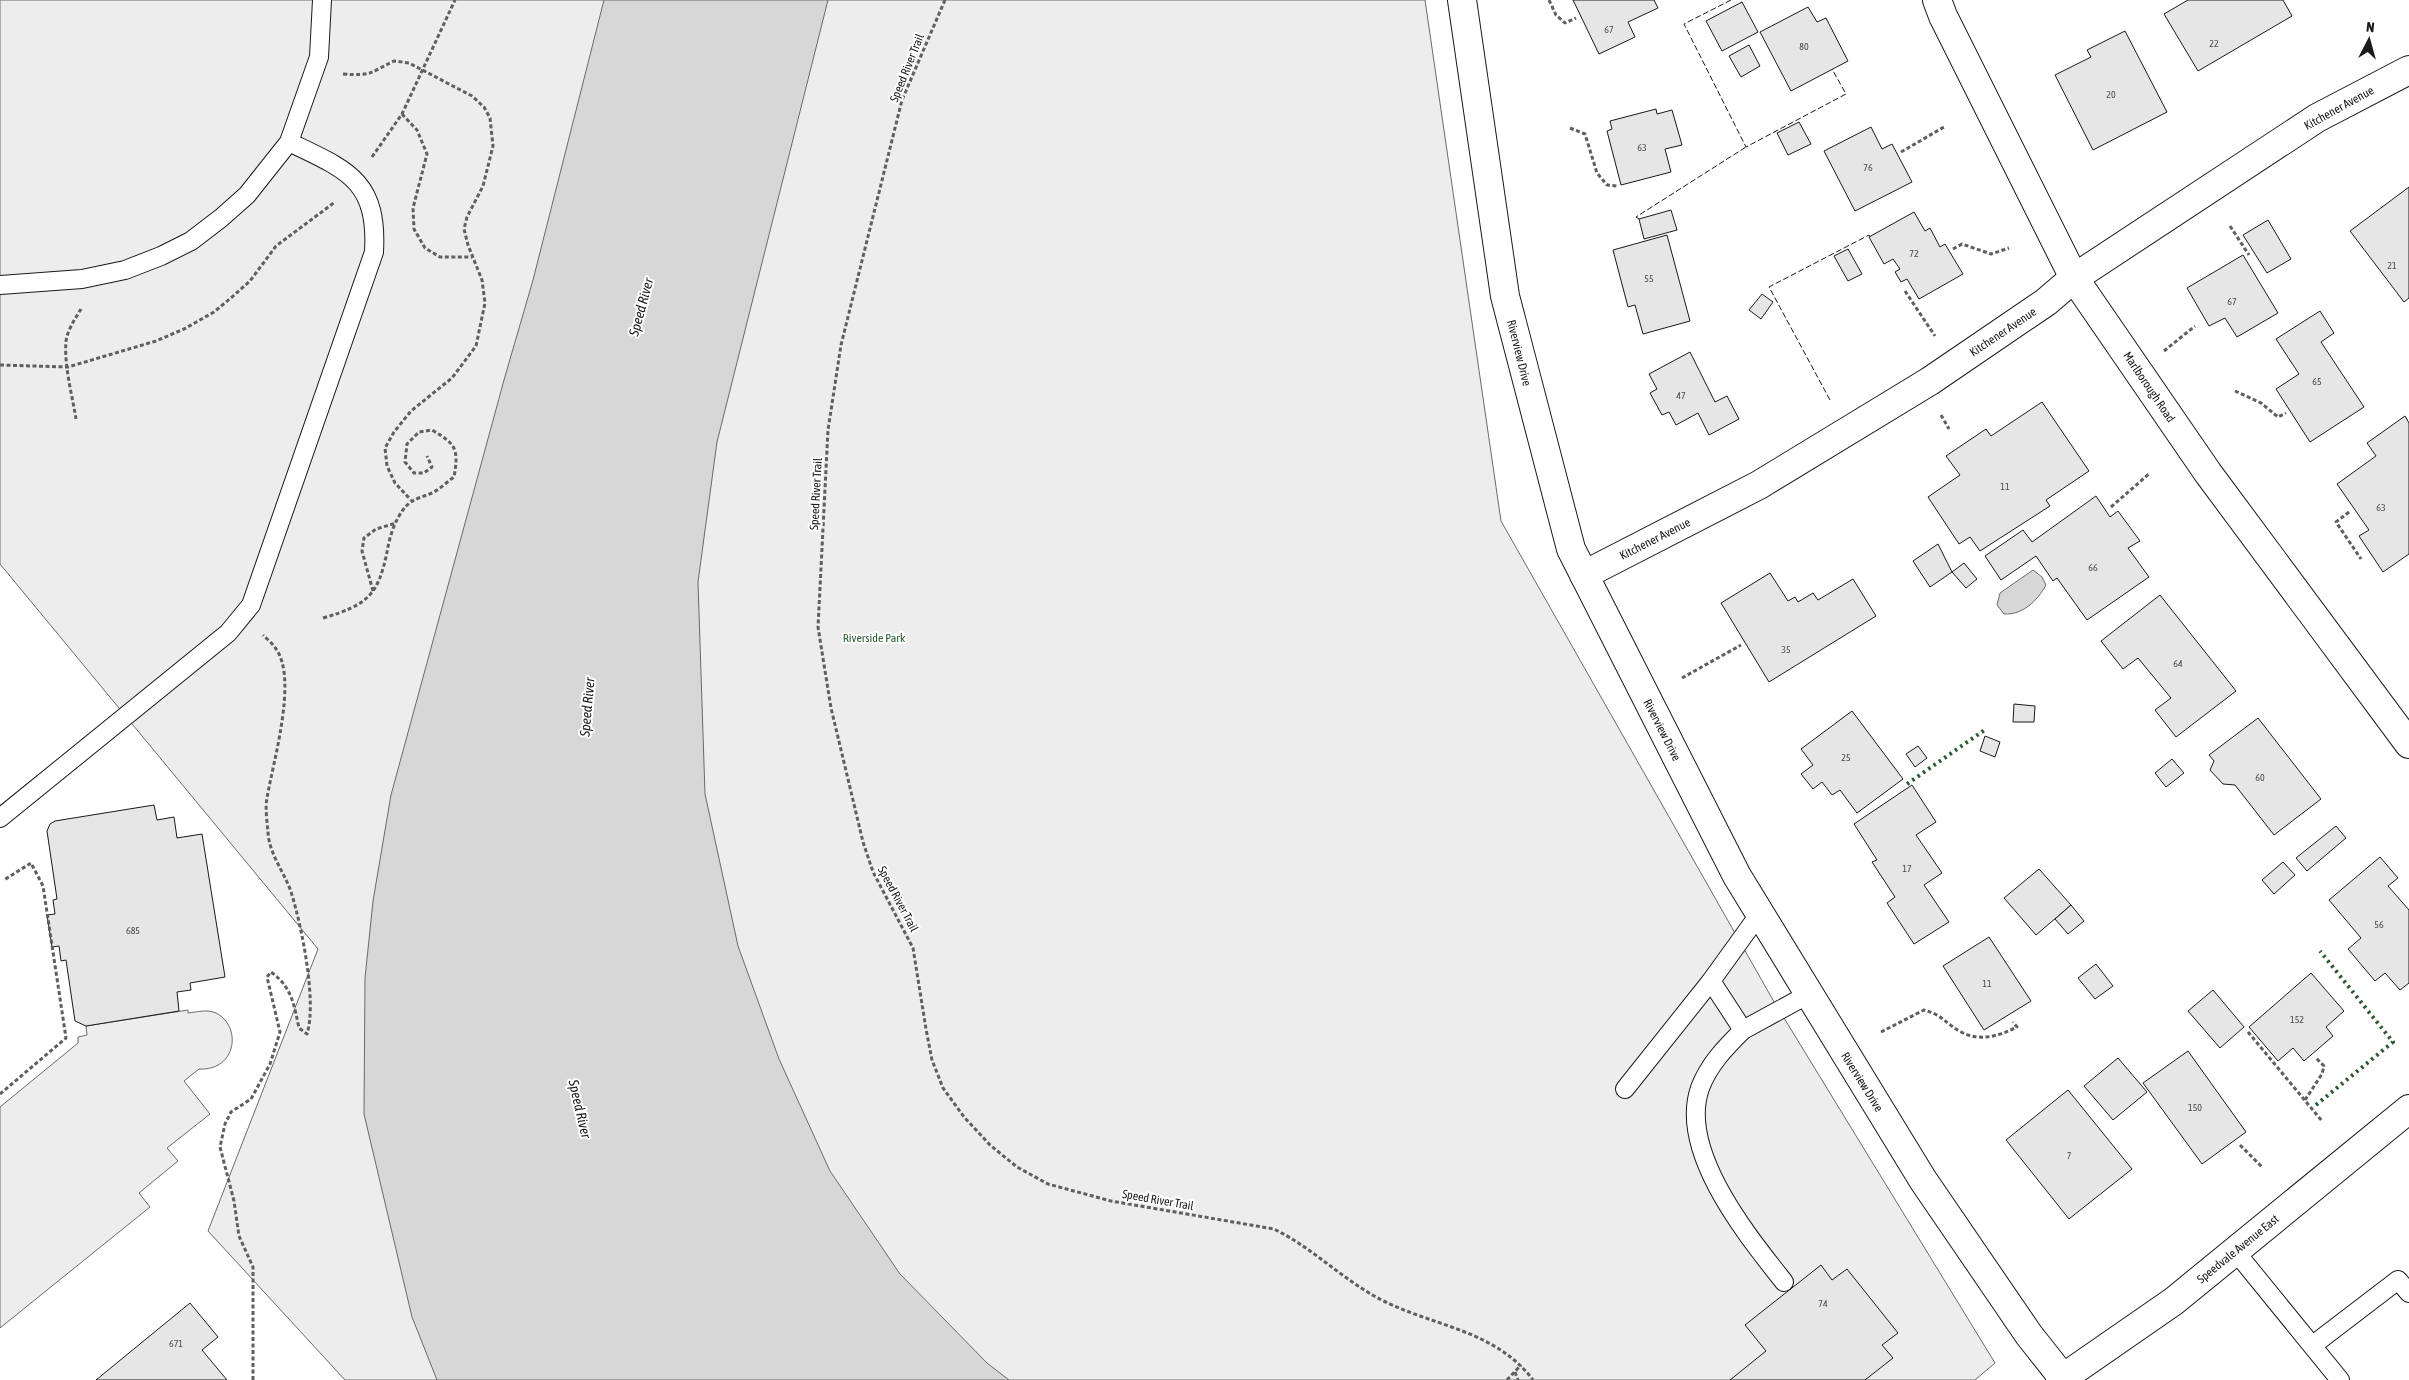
<svg xmlns="http://www.w3.org/2000/svg" width="2409" height="1380" viewBox="0 0 2409 1380" font-family="'Asap Condensed',sans-serif">
	<style>
		.green { fill: #ededed; stroke: #6a6a6a }
		.water { fill: #d7d7d7; stroke: #6a6a6a }
		.building { fill: #e6e6e6; stroke: #1a1a1a }
		.lines { fill: none; stroke-linecap: round; stroke-linejoin: round }
		.service-casing { stroke: #1a1a1a; stroke-width: 20 }
		.minor-casing { stroke: #1a1a1a; stroke-width: 30 }
		.tertiary-casing { stroke: #1a1a1a; stroke-width: 30 }
		.secondary-casing { stroke: #1a1a1a; stroke-width: 30 }
		.path { stroke: #5f5f5f; stroke-width: 3; stroke-dasharray: 4 2.5; stroke-linecap: butt }
		.service { stroke: #fff; stroke-width: 18 }
		.minor { stroke: #fff; stroke-width: 28 }
		.tertiary { stroke: #fff; stroke-width: 28 }
		.secondary { stroke: #fff; stroke-width: 28 }
		.hedge { stroke: #2b5a34; stroke-width: 4; stroke-dasharray: 2.5 4; stroke-linecap: butt }
		.fence { stroke: #1a1a1a; stroke-width: 1; stroke-dasharray: 6 2.5; stroke-linecap: butt }
		.labels { text-anchor: middle; dominant-baseline: central; stroke-width: 4; stroke-linejoin: round; paint-order: stroke }
		.number-label { font-size: 10px; fill: #4d4d4d }
		.street-label { font-size: 12px; fill: #1a1a1a; stroke: #fff }
		.park-label { font-size: 12px; fill: #2b5a34; stroke: #fff }
		.water-label { font-size: 14px; font-style: italic; fill: #1a1a1a; stroke: #fff }
	</style>
	<rect width="100%" height="100%" fill="#fff"/>
	<!-- green -->
	<g class="green">
		<polygon points="0,0 1425,0 1501,521 1773,1000 1995,1363 1975,1380 345,1380 208,1231 318,949 0,564"/>
		<path d="M188,1010V1013C197,1012 207,1009 216,1013C242,1026 237,1071 199,1069L184,1081L210,1114L167,1148L178,1161L139,1193L150,1207L0,1328V1107L78,1043V1037L87,1035L86,1026Z"/>
	</g>
	<!-- water -->
	<g class="water">
		<polygon points="604,0 828,0 717,442 698,582 705,794 738,946 779,1059 830,1171 900,1274 987,1363 1009,1380 437,1380 412,1317 364,1114 365,978 373,901 391,795 504,380 533,280"/>
		<path d="M2033,570L2042,577L2046,585C2037,601 2023,615 2004,614L1997,605L2000,593Z"/>
	</g>
	<!-- building -->
	<g class="building">
		<polygon points="1573,0 1654,0 1658,8 1628,22 1635,37 1599,54"/>
		<polygon points="2188,0 2283,0 2292,16 2198,71 2164,14"/>
		<polygon points="1742,2 1758,32 1722,51 1706,21"/>
		<polygon points="1808,7 1817,22 1826,18 1848,61 1791,91 1760,32"/>
		<polygon points="2125,31 2167,112 2093,150 2055,75 2091,57 2087,50"/>
		<polygon points="1749,45 1760,66 1741,77 1729,56"/>
		<polygon points="1656,109 1657,114 1672,110 1682,145 1665,149 1671,172 1621,185 1607,131 1612,129 1610,121"/>
		<polygon points="1799,122 1811,144 1788,155 1777,133"/>
		<polygon points="1871,127 1882,149 1892,144 1912,182 1855,211 1824,151"/>
		<polygon points="2409,187 2409,298 2404,302 2350,231"/>
		<polygon points="1671,210 1677,230 1644,239 1639,219"/>
		<polygon points="1914,212 1925,231 1930,228 1940,247 1945,244 1963,274 1919,299 1907,279 1901,282 1895,272 1900,269 1893,259 1884,264 1869,237"/>
		<polygon points="2268,220 2291,259 2267,273 2243,235"/>
		<polygon points="1667,235 1690,321 1643,334 1635,305 1628,307 1613,250"/>
		<polygon points="1848,249 1862,274 1848,281 1834,256"/>
		<polygon points="2243,255 2278,313 2237,337 2225,318 2209,326 2187,288"/>
		<polygon points="1762,294 1773,302 1761,319 1749,310"/>
		<polygon points="2320,311 2334,333 2321,342 2364,407 2310,442 2276,389 2299,374 2276,339"/>
		<polygon points="1690,352 1715,402 1727,396 1739,419 1709,435 1698,413 1676,425 1669,412 1662,415 1650,393 1657,389 1649,374"/>
		<polygon points="2042,402 2089,471 2046,500 2050,506 1980,551 1970,537 1959,544 1928,497 1960,475 1946,456 1986,429 1991,436"/>
		<polygon points="2405,416 2409,423 2409,554 2383,572 2359,536 2369,530 2337,484 2376,456 2367,443"/>
		<polygon points="2096,496 2110,517 2118,511 2140,541 2128,548 2149,577 2087,620 2057,578 2053,581 2036,556 2001,580 1985,556 2023,530 2032,542"/>
		<polygon points="1938,544 1952,572 1930,587 1913,561"/>
		<polygon points="1964,563 1977,579 1966,588 1952,572"/>
		<polygon points="1770,573 1788,601 1795,597 1798,602 1813,593 1818,600 1853,579 1876,616 1769,682 1721,603"/>
		<polygon points="2160,595 2236,691 2176,737 2155,710 2171,698 2138,658 2123,669 2101,641"/>
		<polygon points="2014,704 2035,706 2034,722 2013,722"/>
		<polygon points="1852,711 1903,779 1857,813 1840,790 1832,795 1822,782 1813,789 1801,774 1813,765 1801,749"/>
		<polygon points="2258,718 2321,799 2274,835 2235,785 2223,784 2210,770 2214,761 2209,755"/>
		<polygon points="1985,736 2000,742 1995,757 1980,751"/>
		<polygon points="1918,746 1927,758 1915,767 1906,754"/>
		<polygon points="2172,759 2184,773 2166,787 2155,773"/>
		<polygon points="1912,785 1936,822 1916,835 1942,873 1924,885 1949,922 1914,944 1887,903 1895,897 1872,862 1877,860 1854,824"/>
		<polygon points="154,805 157,820 174,817 177,838 202,834 225,977 190,983 191,990 177,992 179,1011 86,1026 75,1021 66,960 61,961 59,946 52,947 47,915 55,914 53,900 57,899 47,831 50,824 55,821"/>
		<polygon points="2336,826 2346,838 2307,871 2296,858"/>
		<polygon points="2380,857 2398,878 2388,886 2409,910 2409,983 2400,990 2385,973 2375,981 2348,949 2361,938 2329,900"/>
		<polygon points="2283,862 2295,875 2274,894 2262,880"/>
		<polygon points="2039,869 2071,905 2036,935 2004,898"/>
		<polygon points="2071,905 2084,921 2068,934 2055,919"/>
		<polygon points="1989,937 2031,1001 1984,1030 1943,966"/>
		<polygon points="2096,964 2113,986 2095,999 2078,978"/>
		<polygon points="2311,973 2344,1011 2326,1027 2333,1036 2304,1061 2293,1048 2278,1061 2249,1027"/>
		<polygon points="2213,990 2244,1027 2220,1048 2188,1011"/>
		<polygon points="2188,1051 2246,1132 2202,1164 2143,1083"/>
		<polygon points="2118,1058 2147,1092 2113,1120 2084,1086"/>
		<polygon points="2068,1090 2132,1169 2069,1219 2006,1140"/>
		<polygon points="1821,1265 1832,1280 1847,1269 1898,1333 1882,1345 1893,1358 1865,1380 1730,1380 1766,1351 1745,1325"/>
		<polygon points="190,1303 218,1337 202,1350 227,1380 96,1380"/>
	</g>
	<g class="lines">
		<!-- service casing -->
		<g class="service-casing">
			<g id="service">
				<polyline points="0,285 82,279 125,270 161,256 191,241 221,218 247,195 289,142 319,57 322,0"/>
				<path d="M0,818L228,633L251,605L374,252C378,180 347,170 289,142"/>
				<polyline points="1711,981 1743,1030 1809,994"/>
				<path d="M1743,1030C1726,1047 1709,1064 1700,1088C1678,1151 1747,1235 1784,1282"/>
				<polyline points="1625,1089 1711,981 1760,913"/>
				<polyline points="2235,1251 2340,1380"/>
				<polyline points="2313,1345 2398,1280 2409,1293"/>
			</g>
		</g>
		<!-- minor casing -->
		<g class="minor-casing">
			<g id="minor">
				<polyline points="1937,0 1943,16 2074,278 2208,473 2409,744"/>
				<polyline points="1584,575 1759,485 1930,381 2046,302 2074,278 2317,118 2409,70"/>
			</g>
		</g>
		<!-- tertiary casing -->
		<g class="tertiary-casing">
			<polyline id="tertiary" points="1462,0 1505,296 1571,549 1737,876 1923,1180 2029,1335 2063,1378"/>
		</g>
		<!-- secondary casing -->
		<g class="secondary-casing">
			<polyline id="secondary" points="2060,1380 2174,1301 2409,1109"/>
		</g>
		<!-- path -->
		<g class="path">
			<path d="M945,0L902,100L841,345L828,430L818,627L831,708L863,842L873,872L913,948L926,1029L932,1060L943,1088L964,1117L990,1145L1017,1167L1048,1184L1111,1201L1274,1229C1311,1247 1340,1277 1376,1297C1428,1326 1494,1328 1533,1380"/>
			<polyline points="1549,0 1556,15 1565,23 1576,18"/>
			<path d="M343,74C373,76 369,73 394,61L409,63L472,96L484,107L490,118L493,146L483,186L467,217L464,229L468,245L482,280L485,303L476,346L452,378L411,411L394,432L385,448L387,466L395,483L411,500"/>
			<polyline points="402,114 417,130 427,154 413,208 414,229 425,248 440,257 472,257"/>
			<polyline points="1570,128 1585,134 1597,173 1607,185 1617,186"/>
			<polyline points="1901,152 1944,127"/>
			<polyline points="372,157 402,114 455,0"/>
			<polyline points="2230,226 2249,255"/>
			<polyline points="1953,249 1962,244 1991,254 2009,248"/>
			<polyline points="1905,291 1935,336"/>
			<polyline points="2164,351 2195,326"/>
			<polyline points="0,365 68,367 156,341 184,329 214,312 232,297 250,281 276,246 335,202"/>
			<polyline points="2235,391 2261,403 2278,417 2286,413"/>
			<polyline points="1941,415 1949,429"/>
			<path d="M76,419C72,394 64,366 66,341C68,329 75,319 81,309"/>
			<polyline points="2111,507 2150,473"/>
			<polyline points="2349,512 2336,522 2361,559"/>
			<polyline points="373,591 362,551 364,538 376,529 396,523"/>
			<path d="M323,618C367,605 378,596 387,552C389,540 393,526 399,516C409,499 415,500 432,493C440,489 447,482 454,477C459,449 456,444 432,430L419,432L407,444L405,462L414,473H424L432,467L427,456"/>
			<polyline points="1682,678 1741,645"/>
			<path d="M1881,1032L1924,1010C1943,1015 1946,1024 1961,1032C1980,1042 1999,1036 2017,1027L2013,1022"/>
			<polyline points="2248,1032 2322,1121"/>
			<polyline points="0,1094 66,1038 43,886 31,863 4,880"/>
			<polyline points="2305,1100 2322,1074 2324,1066 2316,1058"/>
			<polyline points="2240,1145 2263,1168"/>
			<polyline points="1515,1372 1518,1380"/>
			<path d="M253,1380V1267L239,1236L234,1201L220,1147L225,1124L231,1112L251,1099L270,1064L280,1032L267,977L271,972C292,987 294,1005 299,1028L307,1034C317,1002 302,928 292,895C286,874 269,855 268,832C267,821 265,808 267,798C273,762 298,679 276,649C273,644 267,639 263,635"/>
			<polyline points="1507,1380 1521,1365"/>
		</g>
		<!-- service -->
		<use href="#service" class="service"/>
		<!-- minor -->
		<use href="#minor" class="minor"/>
		<!-- tertiary -->
		<use href="#tertiary" class="tertiary"/>
		<!-- secondary -->
		<use href="#secondary" class="secondary"/>
		<!-- hedge -->
		<g class="hedge">
			<polyline points="1907,784 1986,729"/>
			<polyline points="2316,1105 2393,1042 2320,951"/>
		</g>
		<!-- fence -->
		<g class="fence">
			<polyline points="1731,0 1684,24 1746,147 1846,94 1832,69"/>
			<polyline points="1639,219 1636,217 1746,147"/>
			<polyline points="1830,400 1769,287 1869,235 1870,237"/>
		</g>
	</g>
	<g class="labels">
		<!-- number labels -->
		<g class="number-label">
			<text x="1609" y="29">67</text>
			<text x="2214" y="43">22</text>
			<text x="1804" y="46">80</text>
			<text x="2111" y="94">20</text>
			<text x="1642" y="147">63</text>
			<text x="1868" y="167">76</text>
			<text x="1914" y="253">72</text>
			<text x="2392" y="265">21</text>
			<text x="1649" y="278">55</text>
			<text x="2232" y="301">67</text>
			<text x="2317" y="381">65</text>
			<text x="1681" y="395">47</text>
			<text x="2005" y="486">11</text>
			<text x="2381" y="507">63</text>
			<text x="2093" y="567">66</text>
			<text x="1786" y="649">35</text>
			<text x="2178" y="663">64</text>
			<text x="1846" y="757">25</text>
			<text x="2260" y="777">60</text>
			<text x="1907" y="868">17</text>
			<text x="2379" y="924">56</text>
			<text x="133" y="930">685</text>
			<text x="1987" y="983">11</text>
			<text x="2297" y="1019">152</text>
			<text x="2195" y="1107">150</text>
			<text x="2069" y="1155">7</text>
			<text x="1823" y="1303">74</text>
			<text x="176" y="1343">671</text>
		</g>
		<!-- street labels -->
		<g class="street-label">
			<text transform="translate(907 68) rotate(-68)">Speed River Trail</text>
			<text transform="translate(2339 108) rotate(-29)">Kitchener Avenue</text>
			<text transform="translate(2003 332) rotate(-34)">Kitchener Avenue</text>
			<text transform="translate(1519 353) rotate(76)">Riverview Drive</text>
			<text transform="translate(2149 387) rotate(56)">Marlborough Road</text>
			<text transform="translate(816 494) rotate(-87)">Speed River Trail</text>
			<text transform="translate(1655 539) rotate(-27)">Kitchener Avenue</text>
			<text transform="translate(1662 730) rotate(63)">Riverview Drive</text>
			<text transform="translate(898 899) rotate(62)">Speed River Trail</text>
			<text transform="translate(1862 1082) rotate(58)">Riverview Drive</text>
			<text transform="translate(1158 1200) rotate(10)">Speed River Trail</text>
			<text transform="translate(2238 1249) rotate(-39)">Speedvale Avenue East</text>
		</g>
		<!-- park labels -->
		<g class="park-label">
			<text x="874" y="638">Riverside Park</text>
		</g>
		<!-- water labels -->
		<g class="water-label">
			<text transform="translate(641 307) rotate(-75)">Speed River</text>
			<text transform="translate(587 707) rotate(-85)">Speed River</text>
			<text transform="translate(580 1109) rotate(77)">Speed River</text>
		</g>
	</g>
	<!-- north arrow -->
	<g transform="translate(2369 40) rotate(6)" stroke="#ffffff" stroke-width="4" paint-order="stroke">
	<path d="M0-4L9 19L0 12L-9 19Z" fill="#1a1a1a"/>
	<text y="-8" font-size="14" font-weight="bold" text-anchor="middle" fill="#1a1a1a">N</text>
	</g>
</svg>
